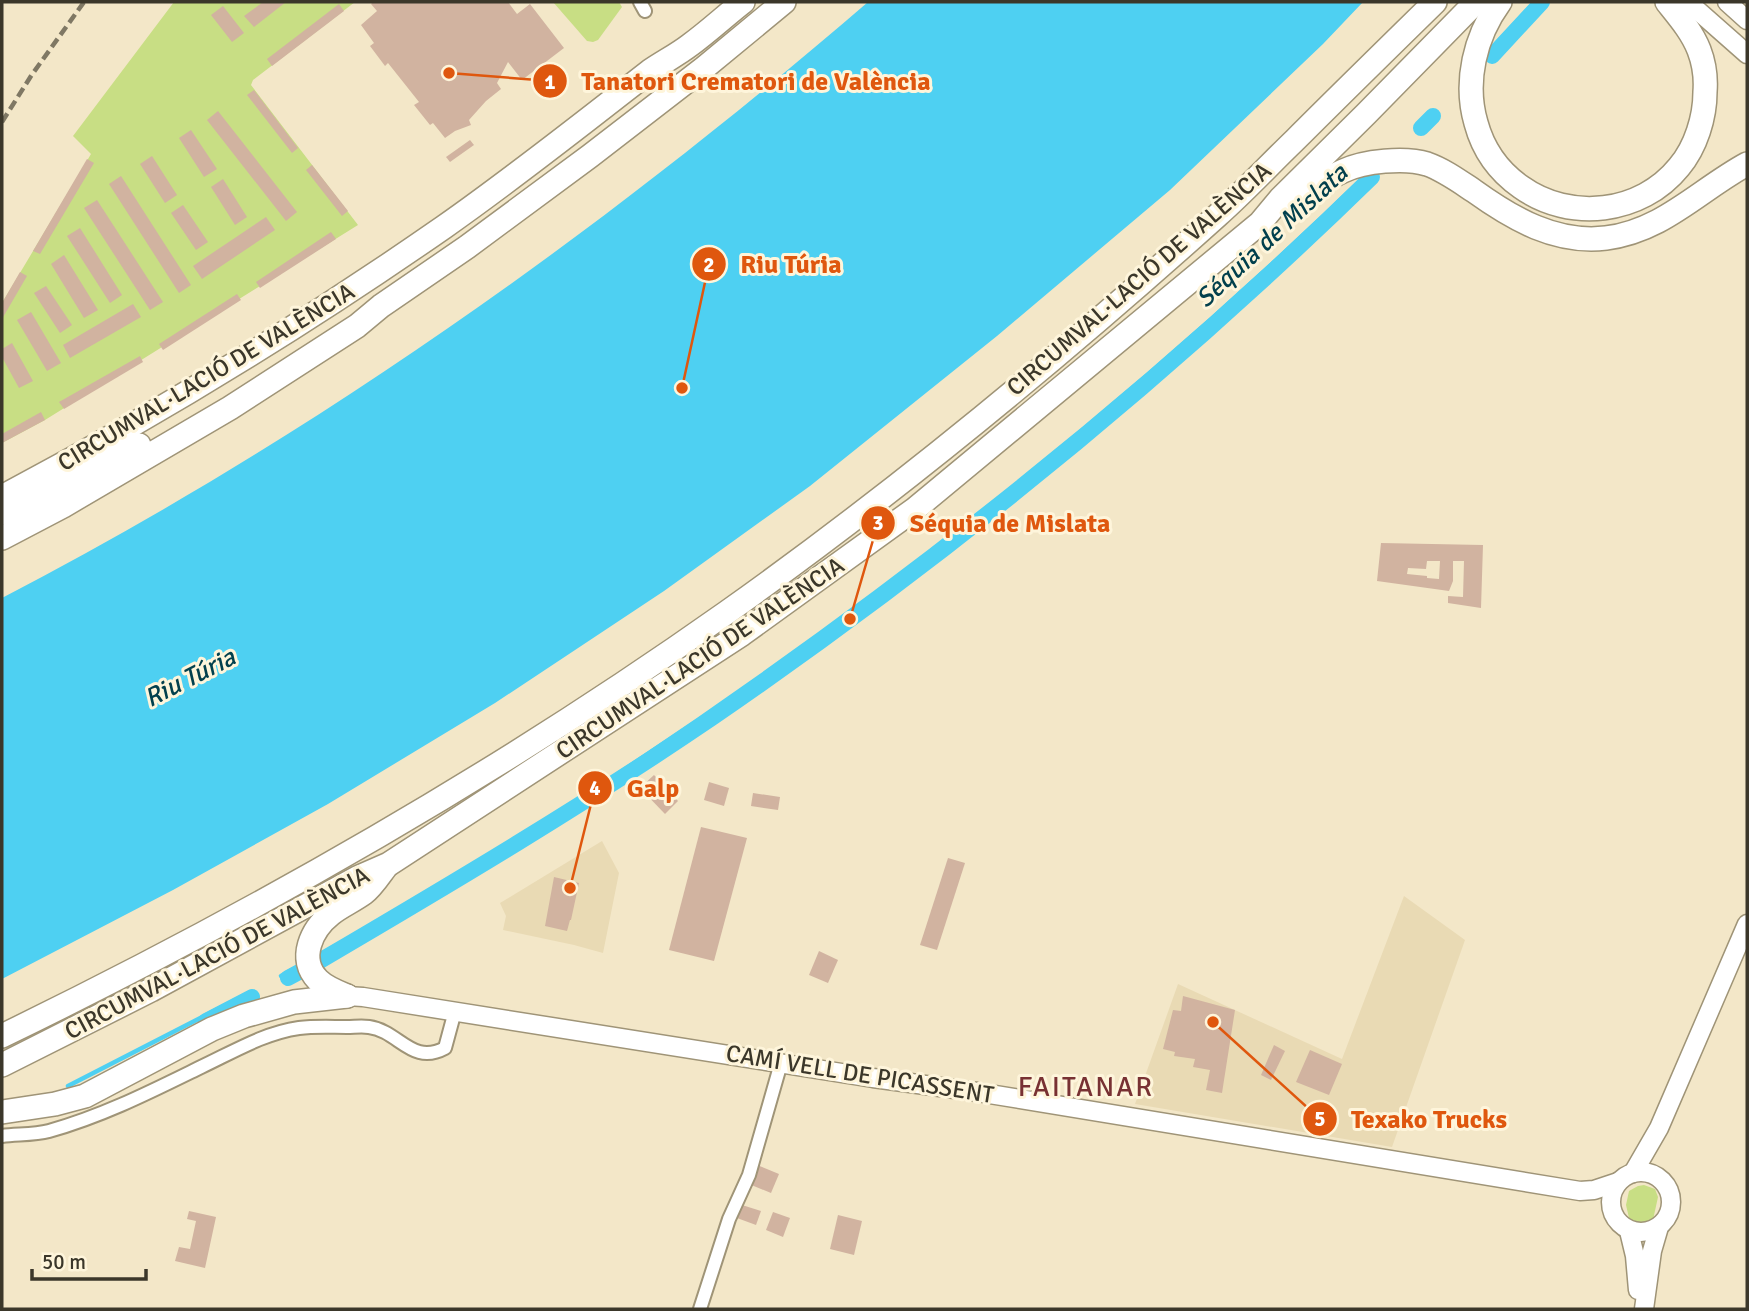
<svg xmlns="http://www.w3.org/2000/svg" width="1749" height="1311" viewBox="0 0 1749 1311" font-family="Signika,sans-serif">
	<style>
		.built { fill: #e9dab4 }
		.green { fill: #c8de84 }
		.water { fill: #4ed0f2 }
		.lines { fill: none; stroke-linecap: round; stroke-linejoin: round }
		.stream { stroke: #4ed0f2; stroke-width: 4.5 }
		.canal { stroke: #4ed0f2; stroke-width: 16 }
		.building { fill: #d1b3a0; fill-rule: evenodd }
		.street-casing { stroke: #9f9477; stroke-width: 16 }
		.secondary-casing { stroke: #9f9477; stroke-width: 21 }
		.highway-casing { stroke: #9f9477; stroke-width: 26 }
		.street { stroke: #fff; stroke-width: 12 }
		.secondary { stroke: #fff; stroke-width: 18 }
		.highway { stroke: #fff; stroke-width: 23 }
		.rail { stroke: #7f7864; stroke-width: 4.5; stroke-dasharray: 10 5; stroke-linecap: butt }
		.labels { text-anchor: middle; dominant-baseline: central; stroke-width: 6; stroke-linejoin: round; paint-order: stroke }
		.street-label { font-size: 24px; fill: #3b372a; stroke: #fef5db }
		.water-label { font-size: 26px; font-style: italic; fill: #02404d; stroke: #fef5db }
		.quarter-label { font-size: 28px; letter-spacing: 2px; fill: #783133; stroke: #fef5db }
		.leader { fill: none; stroke: #df570e; stroke-width: 2.5 }
		.callout-dot { fill: #df570e; stroke: #fef5db; stroke-width: 2.5 }
		.mark-label { font-size: 21px; text-anchor: middle; font-weight: bold; fill: #fff }
		.callout-label { font-size: 26px; text-anchor: middle; font-weight: bold; fill: #df570e; stroke: #fef5db; stroke-width: 6; stroke-linejoin: round; paint-order: stroke }
	</style>
	<rect width="100%" height="100%" fill="#f3e7c8"/>
	<!-- built -->
	<g class="built">
		<polygon points="602,841 619,873 603,953 574,945 503,930 506,916 500,903"/>
		<polygon points="1404,896 1465,940 1392,1147 1135,1104 1178,984 1342,1059"/>
	</g>
	<!-- green -->
	<g class="green">
		<polygon points="174,2 355,2 253,80 251,85 358,225 45,420 2,443 2,303 91,154 73,136"/>
		<polygon points="553,2 619,2 622,7 598,40 593,42 587,41"/>
		<path d="M1644,1185L1655,1189L1658,1197L1653,1220C1645,1225 1637,1223 1629,1218L1626,1205L1629,1191L1638,1186Z"/>
	</g>
	<!-- water -->
	<path class="water" d="M868,2H1363L1323,44L1170,190L997,336L810,486L664,591L495,703L328,804L173,890L2,979V598C311,438 604,230 868,2Z"/>
	<g class="lines">
		<!-- stream -->
		<g class="stream">
			<polyline points="1495,45 1535,2"/>
			<polyline points="1418,124 1430,112"/>
			<path d="M318,956C407,904 497,854 583,797C861,615 1124,410 1363,178"/>
			<polyline points="281,976 299,966"/>
			<polyline points="68,1086 249,993"/>
		</g>
		<!-- canal -->
		<g class="canal">
			<polyline points="1492,56 1542,2"/>
			<polyline points="1421,128 1433,116"/>
			<path d="M318,962C451,884 584,805 712,718C946,557 1168,376 1372,177"/>
			<polyline points="288,978 301,971"/>
			<polyline points="206,1021 252,997"/>
		</g>
	</g>
	<!-- building -->
	<g class="building">
		<polygon points="263,2 286,2 254,27 244,16"/>
		<polygon points="373,2 508,2 517,14 530,4 564,48 522,80 508,62 497,83 501,89 486,101 469,120 471,125 455,131 445,138 433,123 430,125 414,105 419,102 388,63 385,66 370,46 374,43 361,25 377,11 371,4"/>
		<polygon points="339,4 344,11 272,66 267,59"/>
		<polygon points="223,6 244,33 232,42 211,15"/>
		<polygon points="254,90 298,148 292,153 247,95"/>
		<polygon points="218,111 297,212 286,221 207,120"/>
		<polygon points="191,130 217,169 204,177 179,138"/>
		<polygon points="470,140 474,145 450,162 446,157"/>
		<polygon points="152,156 177,195 165,203 140,164"/>
		<polygon points="87,159 94,163 40,254 33,251"/>
		<polygon points="312,165 348,211 342,216 306,170"/>
		<polygon points="121,176 191,285 179,293 109,184"/>
		<polygon points="223,179 247,217 235,225 211,187"/>
		<polygon points="97,200 163,302 150,310 84,208"/>
		<polygon points="183,205 208,242 196,250 171,213"/>
		<polygon points="266,217 275,230 202,279 193,266"/>
		<polygon points="80,228 122,295 110,303 67,236"/>
		<polygon points="331,232 336,239 260,288 256,282"/>
		<polygon points="64,255 98,310 84,318 51,264"/>
		<polygon points="20,272 27,276 2,319 2,303"/>
		<polygon points="46,286 72,325 60,333 34,293"/>
		<polygon points="237,294 241,300 163,350 159,344"/>
		<polygon points="133,304 141,317 70,358 63,345"/>
		<polygon points="31,312 61,363 47,371 17,320"/>
		<polygon points="12,343 33,381 19,388 2,357 2,349"/>
		<polygon points="140,356 143,362 64,409 59,402"/>
		<polygon points="41,412 45,420 2,443 2,434"/>
		<path d="M1381,543L1483,545L1481,608L1448,603V596L1463,597L1464,561H1453V581L1449,591L1377,581ZM1427,561H1440L1439,579L1427,578V576L1407,574L1408,568L1426,569Z"/>
		<polygon points="654,775 678,801 665,814 640,788"/>
		<polygon points="709,782 729,788 724,806 704,800"/>
		<polygon points="753,793 780,797 778,810 751,806"/>
		<polygon points="701,827 747,838 714,961 669,950"/>
		<polygon points="948,858 965,863 937,950 920,945"/>
		<polygon points="554,877 579,883 571,920 570,920 567,931 545,926"/>
		<polygon points="819,951 838,960 828,983 809,975"/>
		<polygon points="1183,996 1235,1010 1222,1093 1206,1090 1210,1070 1193,1067 1195,1059 1174,1056 1175,1052 1163,1049 1173,1010 1181,1011"/>
		<polygon points="1274,1045 1285,1051 1271,1080 1261,1075"/>
		<polygon points="1310,1050 1342,1064 1329,1095 1296,1082"/>
		<polygon points="757,1165 779,1174 771,1193 749,1184"/>
		<polygon points="742,1205 761,1211 756,1225 737,1218"/>
		<polygon points="189,1211 216,1217 205,1268 175,1261 179,1247 190,1249 196,1221 187,1219"/>
		<polygon points="773,1212 790,1218 783,1237 766,1230"/>
		<polygon points="838,1215 862,1221 854,1255 830,1249"/>
	</g>
	<g class="lines">
		<!-- street casing -->
		<g class="street-casing">
			<g id="street">
				<polyline points="640,2 645,11"/>
				<path d="M2,1136C17,1134 34,1135 49,1131C103,1116 152,1091 201,1067C233,1052 264,1033 299,1028C315,1026 331,1027 347,1027C354,1027 362,1026 369,1027C399,1031 412,1066 445,1048L455,1011"/>
				<polyline points="700,1309 729,1219 749,1175 781,1063"/>
			</g>
		</g>
		<!-- secondary casing -->
		<g class="secondary-casing">
			<g id="secondary">
				<polyline points="1688,2 1747,54"/>
				<polyline points="1727,2 1747,20"/>
				<polyline points="347,996 363,997 873,1078 977,1092 1580,1191 1594,1190 1618,1182"/>
				<circle cx="1641" cy="1202" r="30"/>
				<polyline points="1633,1173 1659,1128 1747,924"/>
				<polyline points="1629,1231 1635,1256 1638,1290"/>
				<polyline points="1644,1309 1652,1251 1659,1227"/>
			</g>
		</g>
		<!-- highway casing -->
		<g class="highway-casing">
			<g id="highway">
				<path d="M1500,2C1475,36 1464,82 1476,123C1483,149 1498,171 1521,187C1570,222 1641,214 1679,167C1696,147 1705,117 1705,92C1706,79 1704,63 1699,50C1692,32 1679,17 1667,2"/>
				<path d="M1290,206C1307,193 1323,180 1343,171C1364,161 1405,157 1427,164C1444,170 1459,181 1474,191C1513,219 1556,244 1606,238C1663,231 1699,190 1747,164"/>
				<path d="M2,497C153,417 303,325 444,227C514,178 582,124 650,71C663,62 677,55 690,45C708,32 725,16 743,2"/>
				<polyline points="2,513 139,445"/>
				<polyline points="2,538 63,506 230,408 357,326 381,306 467,247 590,156 704,68 784,2"/>
				<path d="M347,996C337,992 326,988 318,980C297,959 312,929 331,914C341,906 353,901 364,893C372,887 379,876 385,868"/>
				<path d="M2,1036C253,914 497,775 726,613C898,491 1061,356 1218,215C1245,191 1269,165 1295,140C1341,94 1388,48 1435,2"/>
				<polyline points="2,1065 151,990 357,878 389,864 742,634 915,509 1260,223 1280,199 1366,114 1476,2"/>
				<polyline points="2,1112 55,1104 85,1096 212,1029 244,1016 294,1002 347,996"/>
			</g>
		</g>
		<!-- street -->
		<use href="#street" class="street"/>
		<!-- secondary -->
		<use href="#secondary" class="secondary"/>
		<!-- highway -->
		<use href="#highway" class="highway"/>
		<!-- rail -->
		<polyline class="rail" points="2,122 31,76 84,2"/>
	</g>
	<g class="labels">
		<!-- street labels -->
		<g class="street-label">
			<text transform="translate(1139 279) rotate(-41)">CIRCUMVAL·LACIÓ DE VALÈNCIA</text>
			<text transform="translate(206 377) rotate(-31)">CIRCUMVAL·LACIÓ DE VALÈNCIA</text>
			<text transform="translate(700 658) rotate(-34)">CIRCUMVAL·LACIÓ DE VALÈNCIA</text>
			<text transform="translate(217 953) rotate(-28)">CIRCUMVAL·LACIÓ DE VALÈNCIA</text>
			<text transform="translate(860 1074) rotate(9)">CAMÍ VELL DE PICASSENT</text>
		</g>
		<!-- water labels -->
		<g class="water-label">
			<text transform="translate(1272 236) rotate(-43)">Séquia de Mislata</text>
			<text transform="translate(190 678) rotate(-27)">Riu Túria</text>
		</g>
		<!-- quarter labels -->
		<g class="quarter-label">
			<text x="1086" y="1087">FAITANAR</text>
		</g>
	</g>
	<!-- callouts -->
	<path class="leader" d="M449 73L550 81M682 388L709 264M850 619L878 523M570 888L595 788M1213 1022L1320 1119"/>
	<g class="callout-dot">
		<circle cx="449" cy="73" r="7"/>
		<circle cx="682" cy="388" r="7"/>
		<circle cx="850" cy="619" r="7"/>
		<circle cx="570" cy="888" r="7"/>
		<circle cx="1213" cy="1022" r="7"/>
		<circle cx="550" cy="81" r="18"/>
		<circle cx="709" cy="264" r="18"/>
		<circle cx="878" cy="523" r="18"/>
		<circle cx="595" cy="788" r="18"/>
		<circle cx="1320" cy="1119" r="18"/>
	</g>
	<g class="mark-label">
		<text x="550" y="89">1</text>
		<text x="709" y="272">2</text>
		<text x="878" y="530">3</text>
		<text x="595" y="795">4</text>
		<text x="1320" y="1126">5</text>
	</g>
	<g class="callout-label">
		<text x="756" y="90">Tanatori Crematori de València</text>
		<text x="791" y="273">Riu Túria</text>
		<text x="1010" y="532">Séquia de Mislata</text>
		<text x="653" y="797">Galp</text>
		<text x="1429" y="1128">Texako Trucks</text>
	</g>
	<!-- border -->
	<rect width="1749" height="1311" fill="none" stroke="#3b372a" stroke-width="7"/>
	<!-- scale -->
	<path d="M32 1269v10h114v-10" fill="none" stroke="#3b372a" stroke-width="3.5"/>
	<text x="42" y="1269" font-size="21" fill="#3b372a" stroke="#fef5db" stroke-width="5" paint-order="stroke">50 m</text>
</svg>
